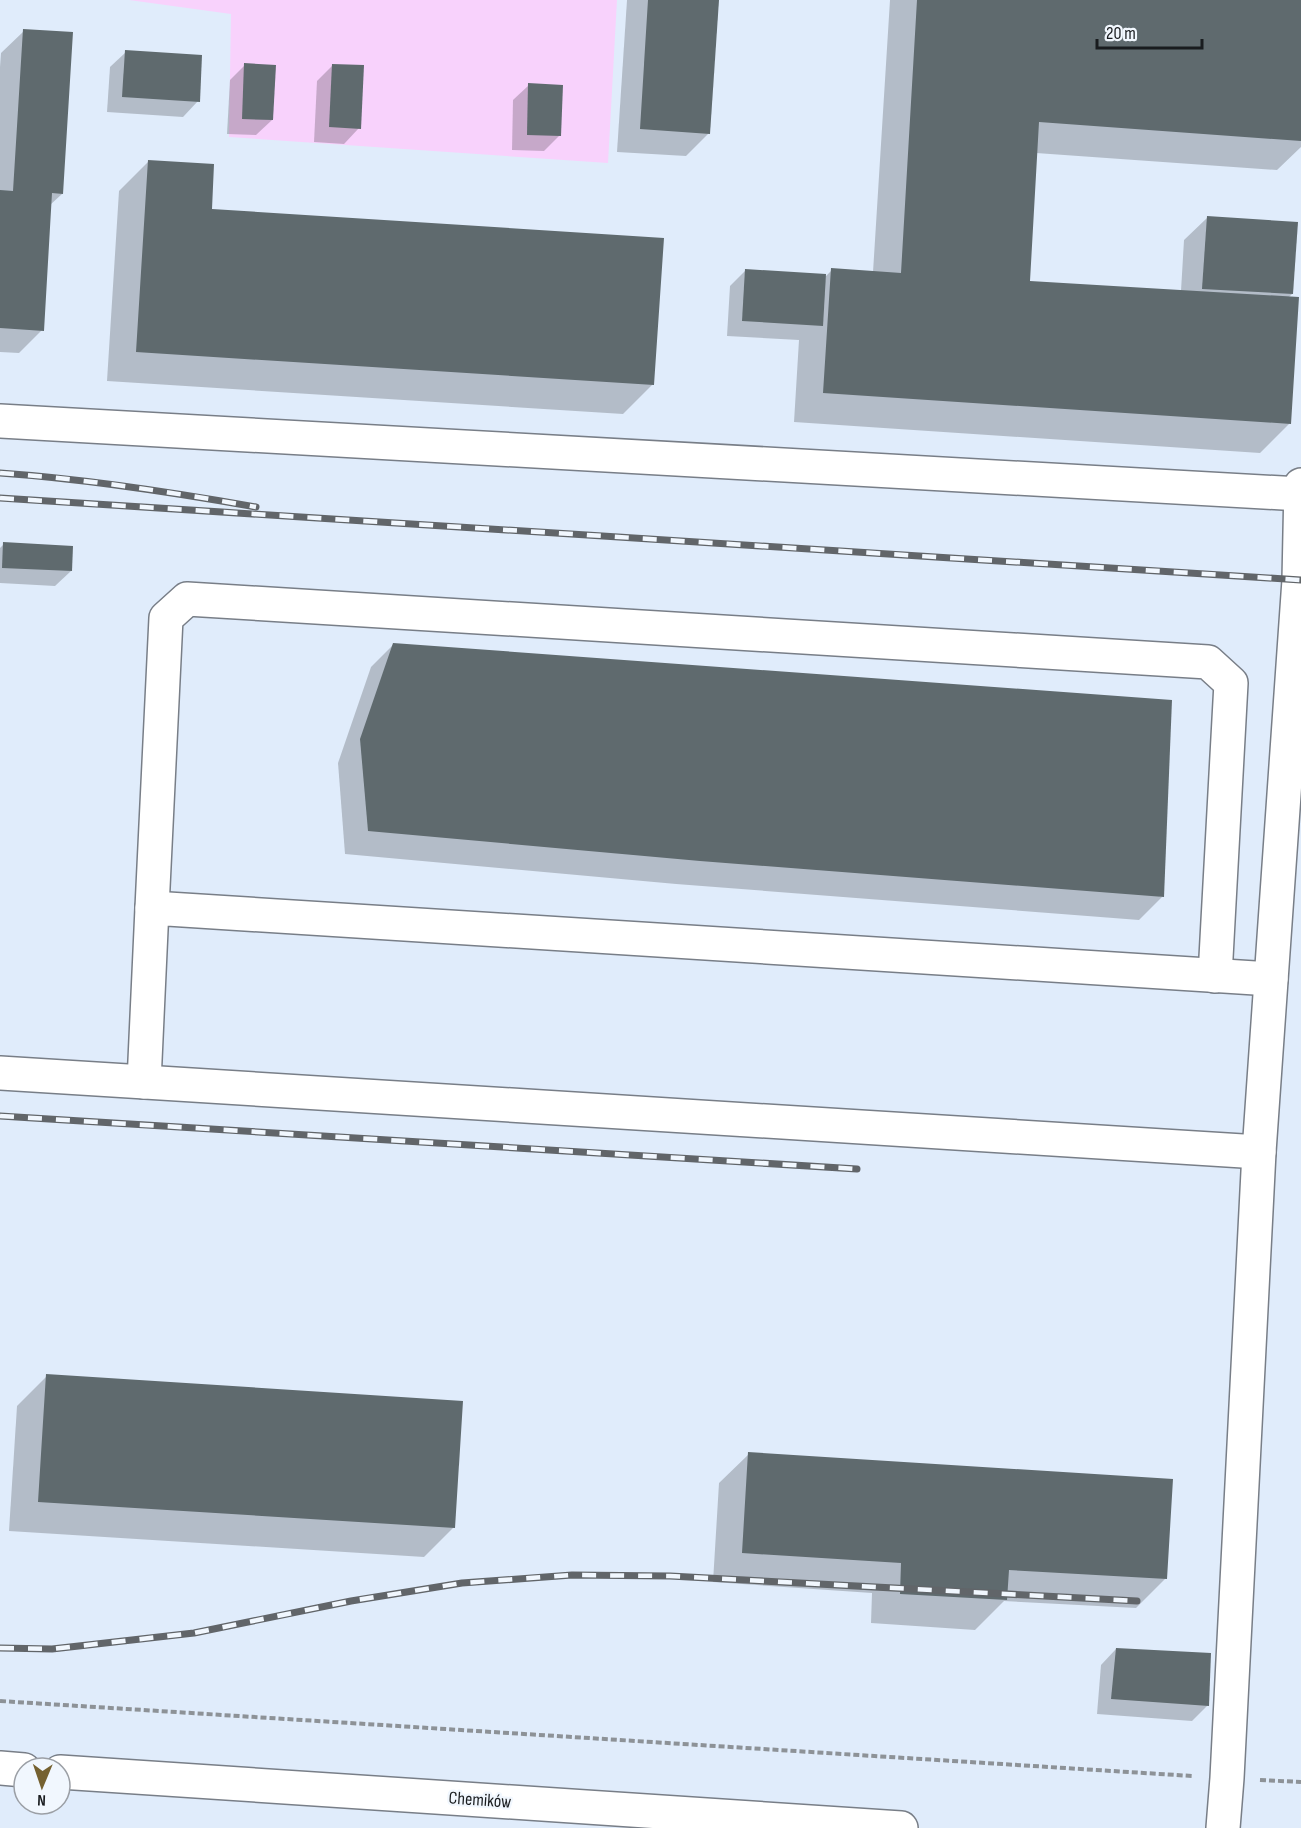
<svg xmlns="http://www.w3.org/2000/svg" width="1301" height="1828" viewBox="0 0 1301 1828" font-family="'Sofia Sans Condensed',sans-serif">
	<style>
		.built { fill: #e0ecfb; fill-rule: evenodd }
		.green { fill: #f8d2fc }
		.shadow { fill: #0003 }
		.building { fill: #5f6a6e }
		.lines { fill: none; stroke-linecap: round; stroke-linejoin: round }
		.minor-casing { stroke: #787e87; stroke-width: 36 }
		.path { stroke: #8d9297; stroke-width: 4; stroke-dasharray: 6 3; stroke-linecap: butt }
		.minor { stroke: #fff; stroke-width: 33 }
		.rail-casing { stroke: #616569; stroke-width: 7 }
		.rail { stroke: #f1f7fe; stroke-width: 4.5; stroke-dasharray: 14; stroke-linecap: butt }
		.labels { text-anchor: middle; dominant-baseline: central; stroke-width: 4.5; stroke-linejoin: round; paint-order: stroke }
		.street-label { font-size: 18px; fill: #191c1f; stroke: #f1f7fe }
	</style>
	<rect width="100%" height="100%" fill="#f1f7fe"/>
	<!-- built -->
	<path class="built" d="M0,0H1301V1828H0ZM24,1768H60V1804H24Z"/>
	<!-- green -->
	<polygon class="green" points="129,0 617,0 608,163 229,137 231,14"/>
	<!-- shadow -->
	<g class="shadow">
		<polygon points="627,0 717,0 709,133 686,156 617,152"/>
		<polygon points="890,0 1301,0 1301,147 1277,170 1036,153 1028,282 1181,291 1184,240 1207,218 1292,294 1288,298 1289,424 1260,453 794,422 799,340 727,336 730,286 746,270 826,276 832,270 873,272"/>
		<polygon points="24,31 62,194 50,205 42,330 19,353 0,352 0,67 1,53"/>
		<polygon points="126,52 198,101 183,117 107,112 110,67"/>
		<polygon points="245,65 272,120 256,135 227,134 230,80"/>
		<polygon points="333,65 359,128 344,144 314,142 317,81"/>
		<polygon points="529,85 560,135 544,151 512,150 513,100"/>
		<polygon points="149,161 210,211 653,384 623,414 107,381 119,191"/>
		<polygon points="4,544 71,571 55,586 0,583 0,548"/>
		<polygon points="394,644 1162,897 1139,920 676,884 345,854 338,763 371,667"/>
		<polygon points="47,1376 454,1527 424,1557 9,1531 17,1406"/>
		<polygon points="749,1454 1166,1578 1136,1608 1004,1601 975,1630 871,1623 872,1593 713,1582 719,1483"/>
		<polygon points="1116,1649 1208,1705 1192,1721 1097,1714 1101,1665"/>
	</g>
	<!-- building -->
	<g class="building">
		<polygon points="648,0 719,0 710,134 640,129"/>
		<polygon points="917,0 1301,0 1301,141 1039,122 1030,281 1299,297 1291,424 823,393 831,268 901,273"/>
		<polygon points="23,29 73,32 63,194 52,193 44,331 0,328 0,190 13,191"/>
		<polygon points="125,50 202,55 200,102 122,97"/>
		<polygon points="244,63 276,65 273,120 242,119"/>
		<polygon points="332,64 364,65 361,129 329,127"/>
		<polygon points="528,83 563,85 561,136 527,135"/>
		<polygon points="148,160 214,164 212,209 664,238 654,385 136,352"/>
		<polygon points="1207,216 1298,222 1293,294 1202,289"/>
		<polygon points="745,269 826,274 823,326 742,321"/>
		<polygon points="3,542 73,546 72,571 2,568"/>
		<polygon points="393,643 1172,700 1164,897 700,861 368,831 360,739"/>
		<polygon points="46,1374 463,1401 455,1528 38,1502"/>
		<polygon points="748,1452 1173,1479 1167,1579 1009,1570 1007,1600 900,1594 901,1563 742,1553"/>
		<polygon points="1116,1648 1211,1653 1209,1706 1111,1699"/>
	</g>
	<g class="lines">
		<!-- minor casing -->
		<g class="minor-casing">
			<g id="minor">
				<polyline points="0,421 1300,494"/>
				<polyline points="152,908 166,618 187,599 1208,662 1231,683 1215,976"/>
				<polyline points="0,1073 1259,1152"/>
				<polyline points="144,1082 152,908 1271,979"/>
				<polyline points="0,1768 24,1770"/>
				<polyline points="60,1772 901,1828"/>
				<polyline points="1223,1828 1227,1778 1259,1152 1299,580 1301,485"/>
			</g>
		</g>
		<!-- path -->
		<g class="path">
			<polyline points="0,1701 1192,1776"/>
			<polyline points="1260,1780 1301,1782"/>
		</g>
		<!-- minor -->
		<use href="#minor" class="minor"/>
		<!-- rail casing -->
		<g class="rail-casing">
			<g id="rail">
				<path d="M0,473C86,479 171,492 256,507"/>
				<polyline points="0,498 1301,580"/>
				<polyline points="0,1116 857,1169"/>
				<polyline points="0,1648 52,1649 194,1633 351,1601 462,1583 572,1575 670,1576 1137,1601"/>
			</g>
		</g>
		<!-- rail -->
		<use href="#rail" class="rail"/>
	</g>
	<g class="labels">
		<!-- street labels -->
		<g class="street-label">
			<text transform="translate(480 1800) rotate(4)">Chemików</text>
		</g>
	</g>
	<!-- north arrow -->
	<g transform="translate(42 1786) rotate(182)"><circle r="28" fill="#f1f7fe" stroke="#9b9fa5" stroke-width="1.5"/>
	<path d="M0-4.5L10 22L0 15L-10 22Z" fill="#756130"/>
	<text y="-9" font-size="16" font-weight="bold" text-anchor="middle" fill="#191c1f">N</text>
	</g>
	<!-- scale -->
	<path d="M1097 39v9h105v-9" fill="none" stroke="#191c1f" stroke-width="3"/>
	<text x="1106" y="39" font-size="18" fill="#191c1f" stroke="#f1f7fe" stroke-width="4.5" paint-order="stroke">20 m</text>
</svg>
